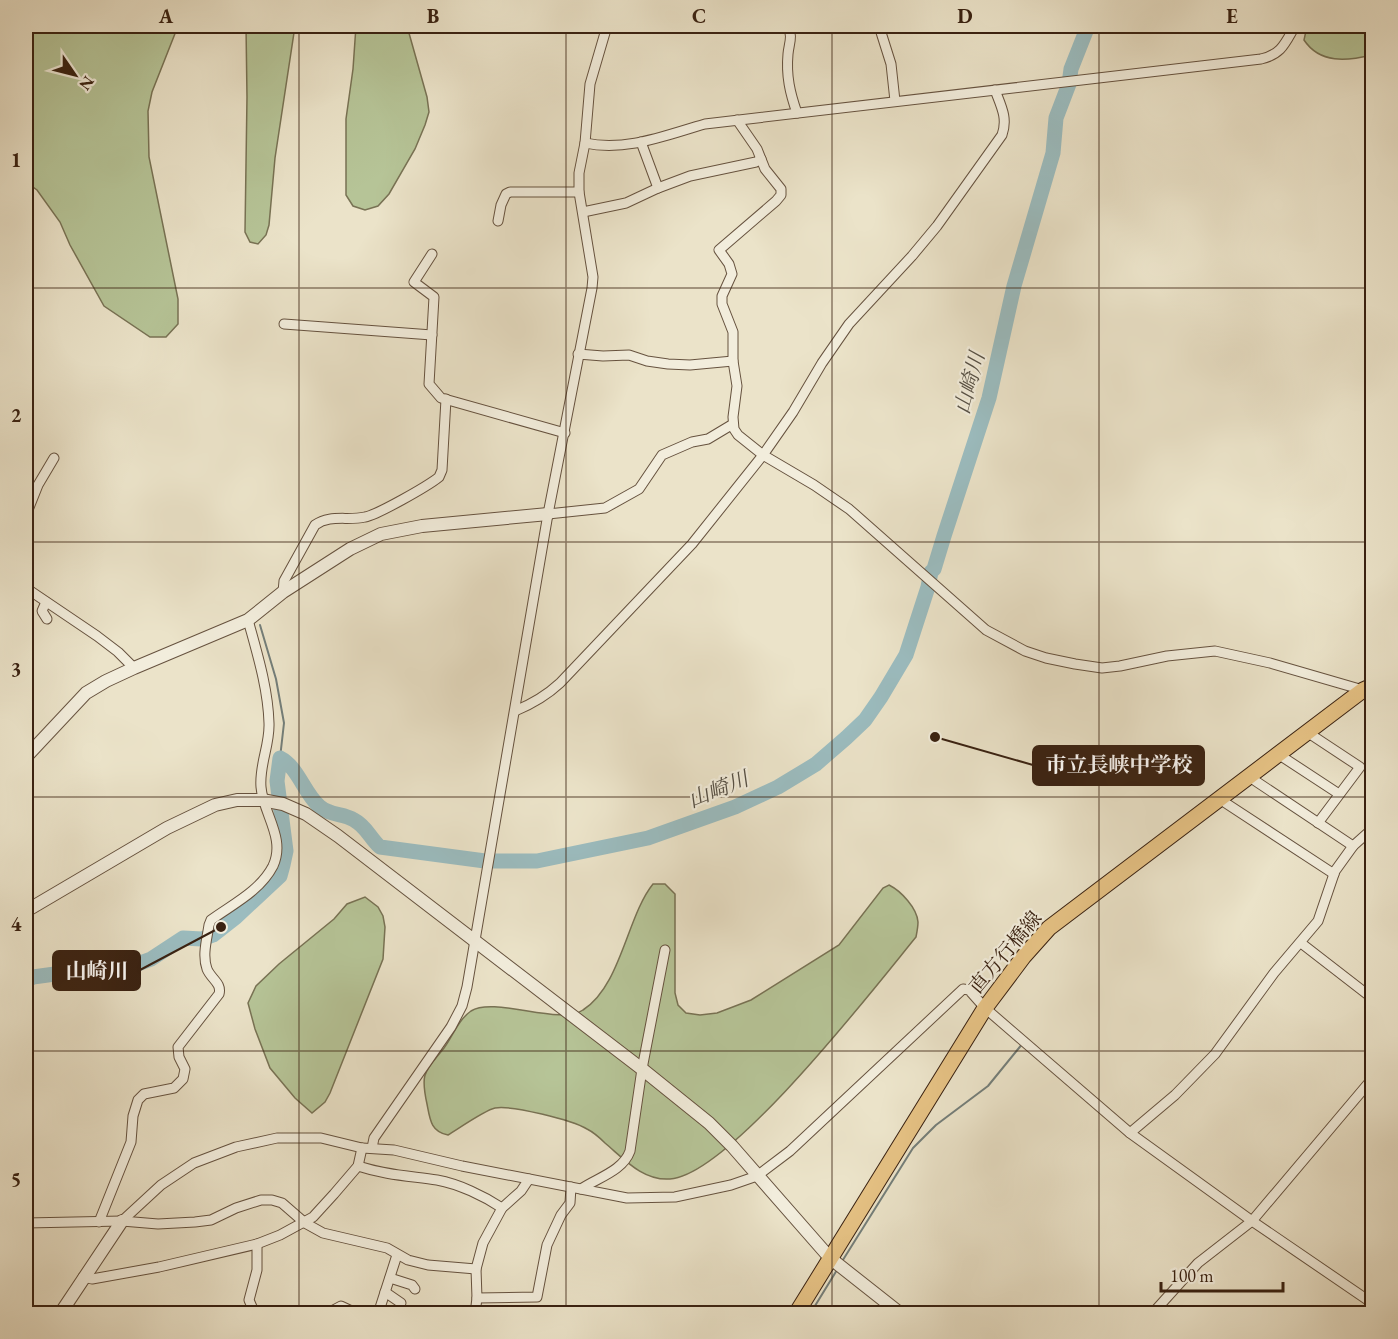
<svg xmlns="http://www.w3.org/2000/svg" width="1398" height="1339" viewBox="0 0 1398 1339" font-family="'EB Garamond','Noto Serif JP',serif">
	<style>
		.green { fill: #b6c497; stroke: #787254; stroke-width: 1.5 }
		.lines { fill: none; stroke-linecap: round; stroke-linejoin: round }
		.stream { stroke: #747e79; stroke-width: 2 }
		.river { stroke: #9bbcbf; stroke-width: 15 }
		.minor-casing { stroke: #66523f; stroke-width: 11 }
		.tertiary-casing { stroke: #66523f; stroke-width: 14 }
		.primary-casing { stroke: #392111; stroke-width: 17 }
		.minor { stroke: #f2eddc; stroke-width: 9 }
		.tertiary { stroke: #f2eddc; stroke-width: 12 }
		.primary { stroke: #e6c284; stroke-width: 15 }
		.grid { fill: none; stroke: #392111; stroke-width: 1.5; stroke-opacity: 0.55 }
		.labels { text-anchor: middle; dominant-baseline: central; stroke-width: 4.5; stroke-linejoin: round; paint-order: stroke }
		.street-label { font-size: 20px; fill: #392111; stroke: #f2eddc }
		.water-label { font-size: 21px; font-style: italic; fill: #565045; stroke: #f2eddc }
		.leader { fill: none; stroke: #392111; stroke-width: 2 }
		.callout-dot { fill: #392111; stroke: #f2eddc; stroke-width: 2 }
		.callout { fill: #392111; stroke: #392111; stroke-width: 2 }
		.callout-label { font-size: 21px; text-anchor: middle; font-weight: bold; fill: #fff }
		.neatline { fill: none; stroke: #392111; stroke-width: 2 }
		.grid-label { font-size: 20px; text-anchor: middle; font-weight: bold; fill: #392111 }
	</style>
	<rect width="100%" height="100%" fill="#ebe3c9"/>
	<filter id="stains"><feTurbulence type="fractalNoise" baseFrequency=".00333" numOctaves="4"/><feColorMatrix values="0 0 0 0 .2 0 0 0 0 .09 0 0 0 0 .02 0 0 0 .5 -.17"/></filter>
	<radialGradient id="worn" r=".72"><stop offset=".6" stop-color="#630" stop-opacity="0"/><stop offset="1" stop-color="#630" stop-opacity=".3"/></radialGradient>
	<!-- green -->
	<g class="green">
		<polygon points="30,26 178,26 152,92 148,111 149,157 178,299 178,324 166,337 150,337 104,306 70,245 60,222 37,190 26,182 26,32"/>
		<polygon points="246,26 295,26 275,158 269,225 266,235 258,244 250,242 245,232 247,97"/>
		<polygon points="356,26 407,26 427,97 429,112 425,125 415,149 389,194 378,206 365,210 353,206 346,195 346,119 353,69"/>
		<path d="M1307,26H1372V55C1347,61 1320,64 1304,40Z"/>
		<path d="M653,884H665L675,894V993L678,1005L686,1013L700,1015L717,1013L751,1000L839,945L883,888L889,885C901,891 917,908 918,922C918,927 917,932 916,937C875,987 730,1175 670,1179C643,1181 624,1159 605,1143C600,1138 593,1132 587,1129C572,1120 512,1105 495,1108C485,1110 458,1129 448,1135C431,1132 430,1120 427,1104C420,1072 425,1072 444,1048C453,1036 458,1020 471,1011C494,996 560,1026 583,1010C621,986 627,916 653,884Z"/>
		<polygon points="365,897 378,907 383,916 385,927 383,959 330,1093 325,1102 312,1113 295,1098 270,1068 255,1029 248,1003 256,986 279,964 334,919 347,904"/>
	</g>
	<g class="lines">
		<!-- stream -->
		<g class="stream">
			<polyline points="260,625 276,679 284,723 280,758"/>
			<polyline points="841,1263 913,1148 936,1125 988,1086 1023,1043"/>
			<polyline points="810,1314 837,1270"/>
		</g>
		<!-- river -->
		<path class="river" d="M26,981L33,977L55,974L86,976L127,968L151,959L183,938L202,939L213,935L236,917L280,876L283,865L286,851L277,781L280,758C298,767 304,793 319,806C330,816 343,813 354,820C366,826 370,838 380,847L485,861H537L648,838L735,807L778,787L816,764L846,738L865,720L881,697L906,655L928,587L931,572L934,569L944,536L989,398L1014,286L1053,153L1056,118L1069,84L1071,69L1088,26"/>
		<!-- minor casing -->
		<g class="minor-casing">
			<g id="minor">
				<path d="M788,26C793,37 789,43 788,54C786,76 790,93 797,113"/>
				<polyline points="879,26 891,64 895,101"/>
				<polyline points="737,120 757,149 765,169 781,189 781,195 776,201 719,250 729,264 732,274 722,296 722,304 733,332 733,361 737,386 733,417 734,429 738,435 763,455 814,485 849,509 986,630 1025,651 1046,658 1075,664 1102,668 1120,666 1167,656 1215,651 1270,663 1363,690"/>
				<polyline points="641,142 658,188"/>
				<path d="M585,143C626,152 666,135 705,124L1261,59C1282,54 1285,43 1295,26"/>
				<polyline points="583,212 626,203 658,188 690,176 756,162 761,159"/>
				<polyline points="498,221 501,205 506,194 510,192 579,192"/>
				<polyline points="432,254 414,282 434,297 429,384 441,398 565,433"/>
				<polyline points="284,324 432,335"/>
				<polyline points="578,354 603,356 629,355 647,361 668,364 690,365 733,361"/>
				<polyline points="548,514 605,508 639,489 662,455 692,442 708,439 733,424"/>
				<polyline points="26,515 38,485 54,458"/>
				<polyline points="26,588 97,636 118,652 134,668"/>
				<path d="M283,592L284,581L315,525C330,514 347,521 365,517C377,515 428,486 439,477L442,470L446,399"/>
				<polyline points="46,602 42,611 47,619"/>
				<path d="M515,711C532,704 546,696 560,683L692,544L763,455L793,412L822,363L849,324L912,256L937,226L1002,135C1008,118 1001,106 995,90"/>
				<polyline points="1307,732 1360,767 1318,823"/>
				<polyline points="1278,754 1339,794"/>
				<polyline points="1248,776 1353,846"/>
				<polyline points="1218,798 1334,874"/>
				<polyline points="1301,943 1372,998"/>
				<polyline points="1130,1133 1175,1095 1215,1054 1274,973 1318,921 1335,871 1353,846 1372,829"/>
				<polyline points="372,1148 374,1138 451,1027 462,1006 467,987 548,514 592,288 593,277 579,192 579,173 585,143 590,84 607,26"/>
				<path d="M358,1166C385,1175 410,1176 437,1180C459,1184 484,1196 502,1208"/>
				<polyline points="529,1179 521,1191 502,1208 483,1243 476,1269 477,1298 537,1297 547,1245 561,1215 570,1203 571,1187"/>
				<path d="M581,1189C597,1178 623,1171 630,1151L642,1069L665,950"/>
				<polyline points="122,1221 161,1185 194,1163 236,1147 277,1138 321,1138 362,1148 394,1150 462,1166 627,1198 675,1197 731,1185 757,1176 790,1151 963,989 969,990 985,1008 1130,1133 1252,1221 1372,1303"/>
				<path d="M99,1222L131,1142L133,1116L138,1100L144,1094L174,1088L183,1079L185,1069L179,1057L178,1047L219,994C222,983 211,979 207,969C202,955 207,939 209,925L211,920C233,904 260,891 273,866C286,838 263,814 261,787C259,765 270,745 269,723C268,688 257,653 248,620"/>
				<polyline points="26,1223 122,1221 158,1224 195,1222 211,1220 236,1208 261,1200 272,1200 282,1203 305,1223 323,1233 387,1248 408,1260 428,1265 476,1269"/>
				<polyline points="83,1277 92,1279 159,1267 257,1244 280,1235 313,1217 334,1194 358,1166 362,1148"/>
				<polyline points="390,1278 412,1285 415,1289"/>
				<polyline points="385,1292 401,1303"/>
				<polyline points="255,1314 249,1300 257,1270 257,1244"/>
				<polyline points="326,1314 341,1306 358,1314"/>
				<polyline points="378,1314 397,1255"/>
				<polyline points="475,1314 477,1298"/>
				<polyline points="1152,1314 1198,1263 1252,1221 1372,1079"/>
			</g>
		</g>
		<!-- tertiary casing -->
		<g class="tertiary-casing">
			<g id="tertiary">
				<polyline points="26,757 86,693 106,681 134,668 248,620 283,592 350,549 381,534 422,526 548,514"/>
				<polyline points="26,911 167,828 215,805 237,800 262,800 283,804 306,814 338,836 642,1069 709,1123 732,1146 830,1258 901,1314"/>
				<polyline points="60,1314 122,1221"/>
			</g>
		</g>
		<!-- primary casing -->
		<g class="primary-casing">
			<polyline id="primary" points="796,1314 985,1008 1024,956 1049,928 1363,690 1372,686"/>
		</g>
		<!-- minor -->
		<use href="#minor" class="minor"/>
		<!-- tertiary -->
		<use href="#tertiary" class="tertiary"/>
		<!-- primary -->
		<use href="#primary" class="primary"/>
	</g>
	<!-- grid -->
	<path class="grid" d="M299,26V1314M566,26V1314M832,26V1314M1099,26V1314M26,288H1372M26,542H1372M26,797H1372M26,1051H1372"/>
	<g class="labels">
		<!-- street labels -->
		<g class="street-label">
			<text transform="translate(1005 952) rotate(-50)">直方行橋線</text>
		</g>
		<!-- water labels -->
		<g class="water-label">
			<text transform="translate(969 383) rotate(-75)">山崎川</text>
			<text transform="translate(718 789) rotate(-22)">山崎川</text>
		</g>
	</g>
	<!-- callouts -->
	<path class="leader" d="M935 737L1033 765M221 927L140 970"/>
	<g class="callout-dot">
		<circle cx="935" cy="737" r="6"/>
		<circle cx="221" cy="927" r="6"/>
	</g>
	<g class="callout">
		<rect x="1033" y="746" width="171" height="39" rx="6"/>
		<rect x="53" y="951" width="87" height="39" rx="6"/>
	</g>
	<g class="callout-label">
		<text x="1119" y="772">市立長峡中学校</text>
		<text x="97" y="978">山崎川</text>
	</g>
	<!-- margin -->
	<rect width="1398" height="1339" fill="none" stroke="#ebe3c9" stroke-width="66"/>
	<!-- north arrow -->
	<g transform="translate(75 75) rotate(125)" stroke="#f2eddc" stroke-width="4.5" paint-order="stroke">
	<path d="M0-4.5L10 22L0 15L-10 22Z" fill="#392111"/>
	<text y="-9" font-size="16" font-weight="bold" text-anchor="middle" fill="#392111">N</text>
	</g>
	<!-- scale -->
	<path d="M1161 1282v9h122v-9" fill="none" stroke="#392111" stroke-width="3"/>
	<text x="1170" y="1282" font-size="18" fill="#392111" stroke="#f2eddc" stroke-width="4.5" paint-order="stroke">100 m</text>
	<rect x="33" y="33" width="1332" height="1273" class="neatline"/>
	<g class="grid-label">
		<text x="166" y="23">A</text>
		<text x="433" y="23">B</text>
		<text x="699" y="23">C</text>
		<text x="965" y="23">D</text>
		<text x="1232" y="23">E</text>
		<text x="16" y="167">1</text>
		<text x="16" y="422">2</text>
		<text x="16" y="676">3</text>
		<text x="16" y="931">4</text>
		<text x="16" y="1186">5</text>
	</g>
	<rect width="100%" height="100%" filter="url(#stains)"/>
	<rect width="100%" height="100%" fill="url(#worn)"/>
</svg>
